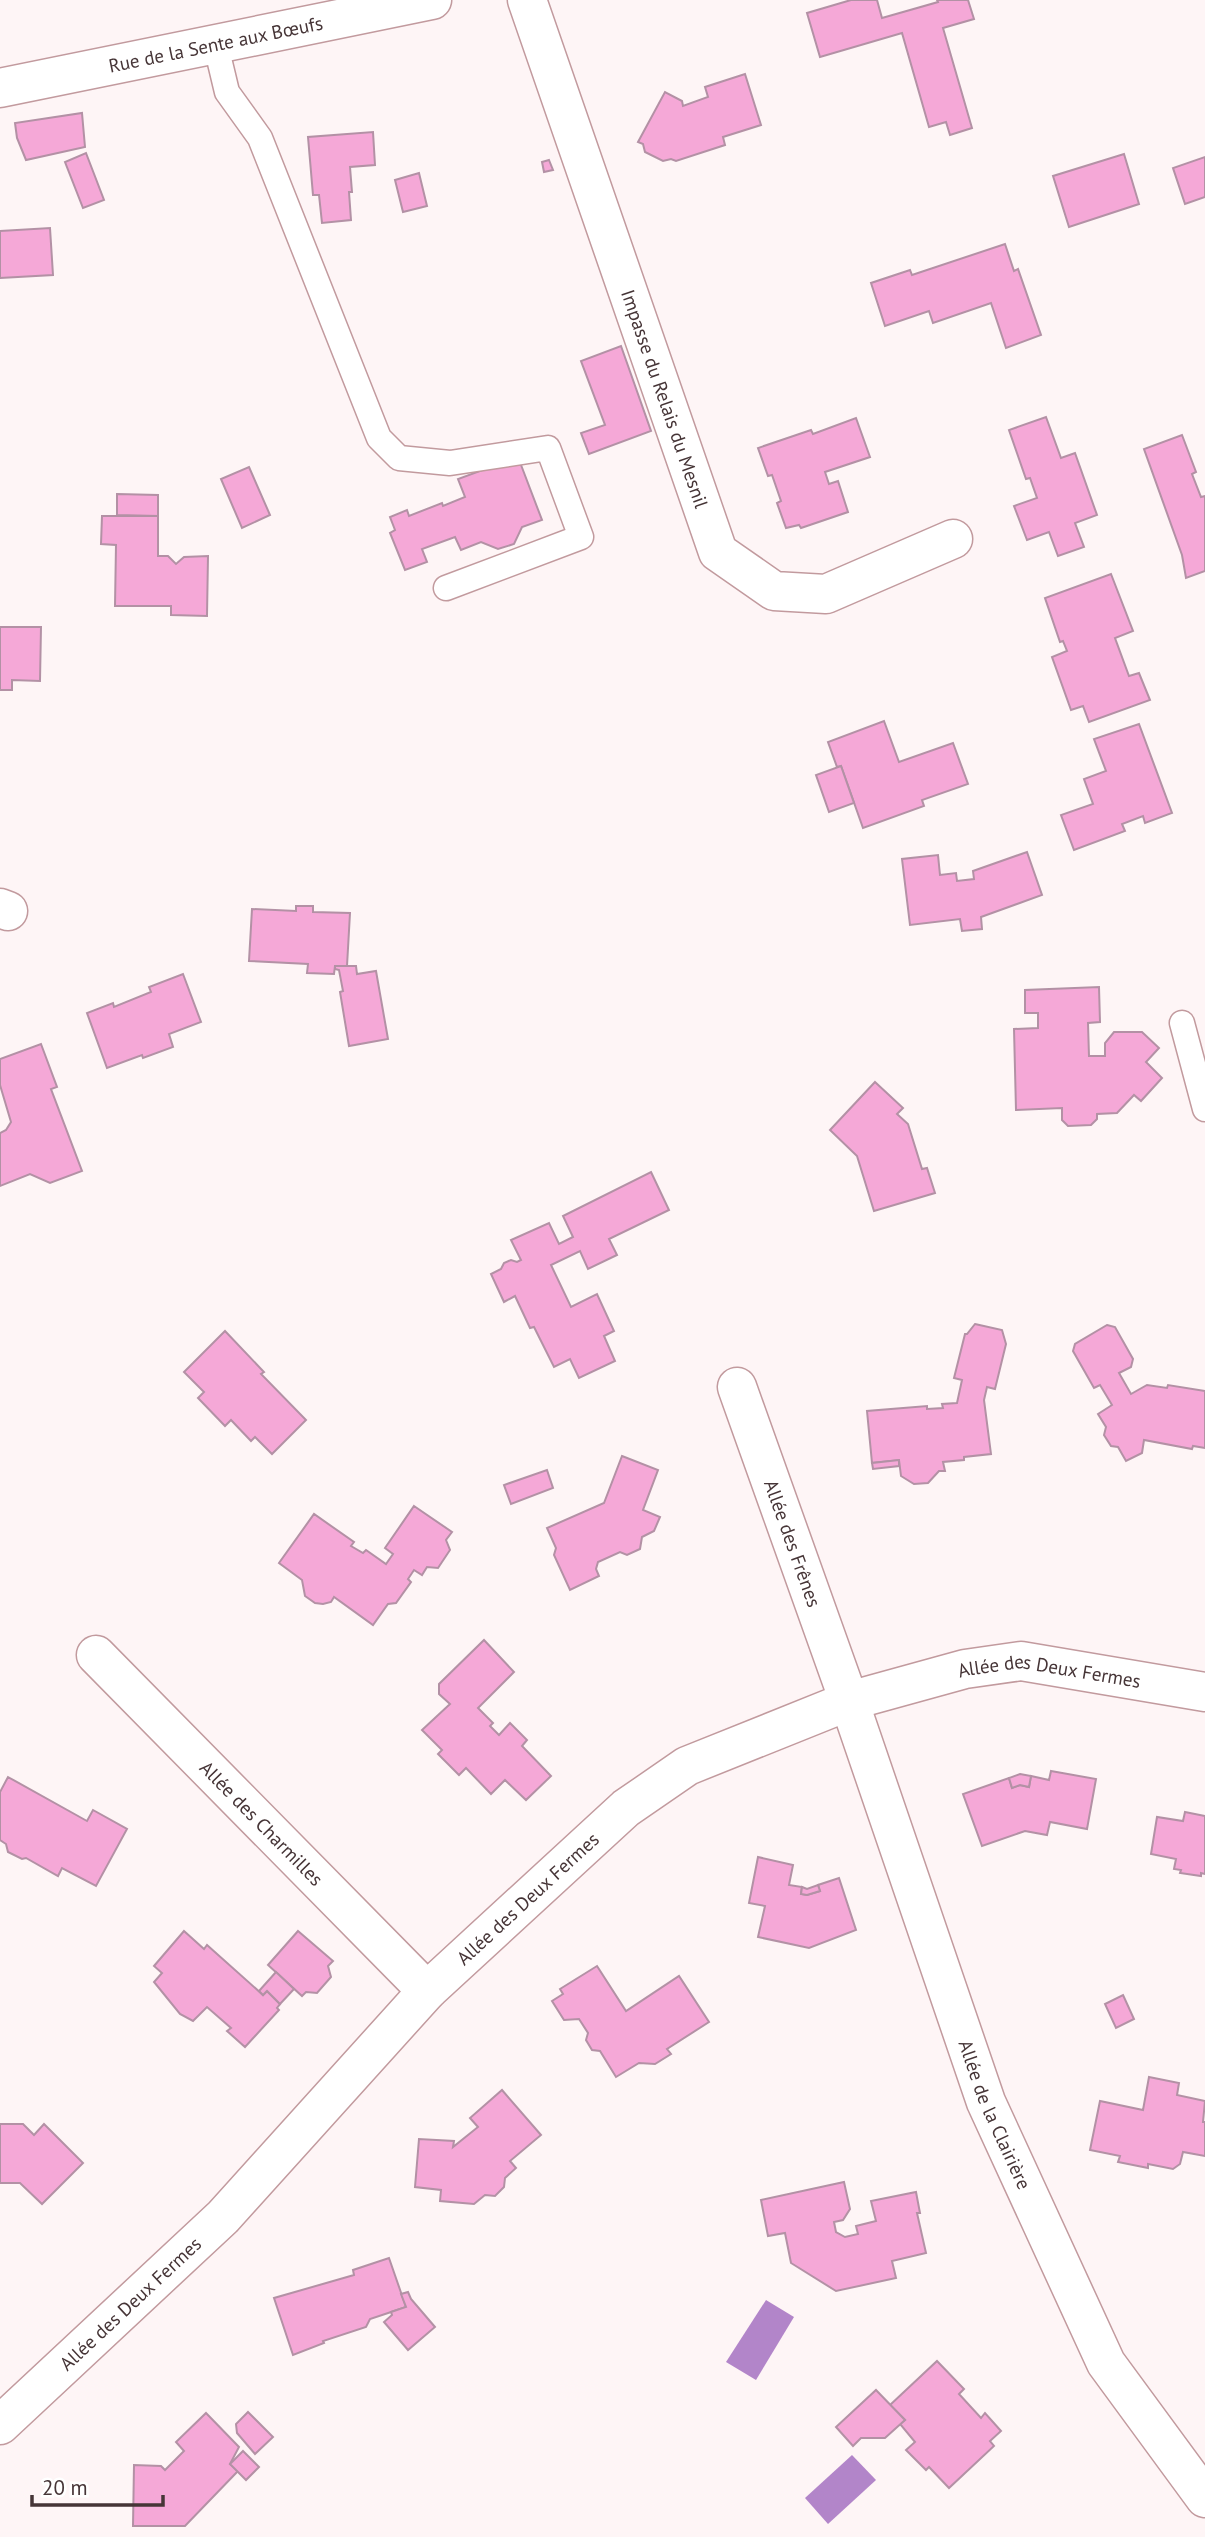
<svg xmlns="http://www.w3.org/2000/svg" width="1205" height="2537" viewBox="0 0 1205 2537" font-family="'PT Sans',sans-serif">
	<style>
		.water { fill: #b285c9 }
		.building { fill: #f5a8d7; stroke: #b391a5; stroke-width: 2 }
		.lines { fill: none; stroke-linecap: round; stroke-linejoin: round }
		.lane-casing { stroke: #c29a9e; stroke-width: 27 }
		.street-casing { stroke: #c29a9e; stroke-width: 41 }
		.lane { stroke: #fff; stroke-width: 24 }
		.street { stroke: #fff; stroke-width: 38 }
		.labels { text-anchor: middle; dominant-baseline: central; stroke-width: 5; stroke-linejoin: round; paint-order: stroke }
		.street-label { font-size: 19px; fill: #463537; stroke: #fff }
	</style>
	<rect width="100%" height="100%" fill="#fef5f6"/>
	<!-- water -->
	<g class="water">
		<polygon points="766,2300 794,2317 756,2380 726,2362"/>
		<polygon points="852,2455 876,2480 828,2524 805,2498"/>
	</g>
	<!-- building -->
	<g class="building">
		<polygon points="851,0 877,0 882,18 938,2 937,0 968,0 974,19 943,28 972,128 950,135 946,122 929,127 902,33 820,57 807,13"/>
		<polygon points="745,74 761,125 723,137 725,145 676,161 671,159 663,161 645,152 643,144 638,142 665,92 682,101 683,106 708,97 705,87"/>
		<polygon points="82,113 85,147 26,160 17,138 15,123"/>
		<polygon points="373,132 375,165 350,167 352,192 349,192 351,220 322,223 319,195 313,195 308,137"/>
		<polygon points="86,153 104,200 83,208 65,162"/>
		<polygon points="1124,154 1139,204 1069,227 1053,176"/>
		<polygon points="1205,157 1205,197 1185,204 1173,168"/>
		<polygon points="549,160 553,170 544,172 542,162"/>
		<polygon points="419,173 427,206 403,212 395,180"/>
		<polygon points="50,228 53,275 0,278 0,231"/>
		<polygon points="1005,244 1014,271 1018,269 1041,335 1006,348 991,303 933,323 929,311 885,326 871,283 910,270 912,275"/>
		<polygon points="621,346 651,431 589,454 581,433 605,425 581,361"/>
		<polygon points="1046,417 1061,458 1075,453 1097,515 1075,523 1084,547 1058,556 1049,532 1027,540 1014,506 1037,498 1030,478 1026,479 1009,430"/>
		<polygon points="856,418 870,457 825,472 829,484 838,481 848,512 801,528 799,525 786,528 777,503 781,501 772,475 768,476 758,448 811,430 813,434"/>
		<polygon points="1182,435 1196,472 1192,474 1201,497 1205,496 1205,571 1186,578 1182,555 1144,449"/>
		<polygon points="518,457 542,520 522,527 514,544 498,549 481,542 461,550 455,537 422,549 427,562 405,570 390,533 395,530 390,517 407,510 409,516 442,503 443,506 465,497 458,479"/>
		<polygon points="249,467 270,515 242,528 221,479"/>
		<polygon points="117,494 158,495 158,516 117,515"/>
		<polygon points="102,516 158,516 158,556 168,556 176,564 184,557 208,556 207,616 171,615 171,606 115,606 116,545 101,544"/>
		<polygon points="1111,574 1133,631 1115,638 1129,676 1139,673 1150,700 1089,722 1083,706 1071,710 1052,657 1067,651 1063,641 1060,642 1045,598"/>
		<polygon points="0,627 41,627 40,681 12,680 12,690 0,690"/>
		<polygon points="884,721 899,762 953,743 968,784 922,800 924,806 863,828 841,766 837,767 828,742"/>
		<polygon points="1139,724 1172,813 1145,823 1143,816 1122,824 1125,831 1074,850 1061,815 1093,804 1084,779 1106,771 1094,739"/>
		<polygon points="841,766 854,803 829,812 816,775"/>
		<polygon points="1027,852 1042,895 981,917 982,929 962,931 960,919 910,925 902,859 938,855 940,875 956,873 957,881 974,879 973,871"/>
		<polygon points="296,906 313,906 313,912 350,913 347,966 335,966 334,974 307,973 308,964 249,961 252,909 296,911"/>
		<polygon points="335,966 356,966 357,974 376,971 388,1039 349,1046 340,992 343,991 339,970 335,969"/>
		<polygon points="183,974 201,1022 169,1034 173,1047 143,1058 142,1055 107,1068 87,1013 113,1003 114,1007 151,992 149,987"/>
		<polygon points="1099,987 1100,1022 1088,1023 1089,1056 1105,1056 1105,1043 1114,1032 1142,1032 1159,1048 1146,1062 1162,1078 1141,1101 1134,1095 1117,1113 1097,1114 1097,1119 1091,1125 1068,1126 1062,1120 1062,1108 1016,1110 1014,1029 1038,1028 1038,1013 1025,1013 1025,990"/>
		<polygon points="41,1044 57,1087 51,1089 82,1171 50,1183 30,1174 0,1186 0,1133 6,1130 11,1122 0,1085 0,1059"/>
		<polygon points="875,1082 903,1108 897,1114 908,1124 922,1169 927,1168 935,1193 874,1211 857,1156 830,1130"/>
		<polygon points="651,1172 669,1210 609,1239 617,1255 588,1269 580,1251 551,1265 571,1307 597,1294 614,1331 604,1336 615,1361 579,1378 570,1359 554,1367 534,1327 530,1328 515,1296 504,1302 491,1274 501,1269 504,1263 511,1260 517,1262 521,1260 511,1240 549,1223 559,1244 573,1237 563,1216"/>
		<polygon points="975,1324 1002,1330 1006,1344 995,1389 987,1387 984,1400 991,1454 964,1457 964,1460 943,1462 945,1471 939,1471 928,1483 914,1484 901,1476 899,1460 872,1463 867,1411 927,1406 927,1409 943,1408 942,1404 957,1403 962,1380 954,1378 965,1334 967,1334"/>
		<polygon points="1107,1325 1115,1327 1133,1359 1131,1367 1119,1373 1131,1394 1147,1385 1167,1388 1168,1385 1205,1391 1205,1448 1193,1446 1192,1449 1144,1440 1142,1453 1126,1461 1118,1447 1111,1446 1104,1435 1106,1427 1098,1414 1112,1405 1100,1385 1094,1388 1073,1351 1075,1344"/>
		<polygon points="225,1331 264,1372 261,1374 306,1420 272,1454 255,1437 251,1441 231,1420 225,1426 198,1398 204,1392 184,1372"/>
		<polygon points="622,1456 658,1470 643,1510 660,1517 654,1531 642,1537 640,1549 627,1555 620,1552 598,1562 596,1569 599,1576 570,1590 554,1555 556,1548 547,1528 604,1503"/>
		<polygon points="899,1460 899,1466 873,1469 872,1463"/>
		<polygon points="547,1470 553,1488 511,1504 504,1485"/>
		<polygon points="414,1506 452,1532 446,1540 450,1550 438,1568 427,1567 422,1575 414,1570 408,1579 411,1582 396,1603 388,1604 373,1625 334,1597 331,1602 323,1604 315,1603 305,1596 302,1580 279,1563 314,1514 354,1542 351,1546 363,1553 366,1550 386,1564 393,1554 385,1548"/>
		<polygon points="484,1640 514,1672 478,1708 493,1723 490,1726 499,1735 510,1723 527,1740 522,1746 551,1776 526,1800 505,1780 491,1794 466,1768 459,1775 438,1754 442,1750 422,1730 450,1704 439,1694 439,1684"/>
		<polygon points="1051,1771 1096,1779 1087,1829 1050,1822 1047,1835 1025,1831 982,1846 963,1794 1009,1778 1012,1788 1020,1785 1029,1787 1031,1776 1049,1780"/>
		<polygon points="1020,1774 1031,1776 1029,1787 1020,1785 1012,1788 1009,1778"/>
		<polygon points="8,1777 87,1821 93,1810 127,1829 96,1886 62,1868 58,1876 26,1858 22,1859 8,1852 6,1844 0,1840 0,1792"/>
		<polygon points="1185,1812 1205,1816 1205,1874 1201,1873 1201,1876 1180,1873 1181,1870 1174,1869 1176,1859 1151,1854 1157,1817 1183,1821"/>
		<polygon points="758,1857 793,1865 789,1885 802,1887 801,1894 807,1895 820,1891 818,1885 839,1878 856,1930 809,1948 758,1937 765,1906 749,1903"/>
		<polygon points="818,1885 820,1891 807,1895 801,1894 802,1887 807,1889"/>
		<polygon points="184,1931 204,1949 207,1945 263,1995 267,1991 280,2004 277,2008 279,2010 245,2047 227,2031 231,2028 207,2007 193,2021 180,2014 154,1982 162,1973 154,1966"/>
		<polygon points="298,1931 333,1961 328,1966 331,1977 317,1993 306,1992 302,1996 268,1965"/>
		<polygon points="597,1966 626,2011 679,1976 709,2022 667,2049 671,2054 655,2064 639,2063 616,2077 600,2051 592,2050 586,2040 588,2033 579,2019 564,2020 552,2001 563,1994 560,1989"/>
		<polygon points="276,1972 294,1989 280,2004 267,1991 263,1995 259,1991"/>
		<polygon points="1123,1995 1134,2019 1116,2028 1105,2004"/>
		<polygon points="1149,2077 1179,2083 1177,2095 1205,2101 1203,2122 1205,2122 1205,2156 1183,2152 1180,2164 1173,2169 1148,2164 1148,2168 1118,2162 1120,2156 1090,2150 1100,2101 1143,2110"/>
		<polygon points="502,2090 541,2135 510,2161 516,2168 505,2178 504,2187 495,2196 485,2195 474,2204 440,2201 441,2190 415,2187 419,2139 454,2141 453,2147 478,2127 470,2118"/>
		<polygon points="0,2124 23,2124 34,2135 44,2124 83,2163 42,2204 20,2183 0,2183"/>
		<polygon points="844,2182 850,2209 843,2220 834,2222 836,2232 845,2237 858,2234 856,2226 876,2221 871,2201 916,2192 920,2213 917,2213 926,2253 892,2261 896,2278 836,2291 791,2263 785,2233 768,2236 761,2200"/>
		<polygon points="389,2258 406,2307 370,2319 366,2327 323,2341 324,2343 293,2355 274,2298 354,2275 353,2270"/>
		<polygon points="408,2292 411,2299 435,2327 408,2350 384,2322 392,2315 391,2312 406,2307 401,2294"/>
		<polygon points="937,2361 964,2389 959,2394 981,2418 985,2413 1001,2431 990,2441 994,2446 949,2488 929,2467 926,2470 906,2450 915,2442 900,2424 905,2420 890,2405"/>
		<polygon points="876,2390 905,2420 885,2438 861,2438 853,2446 836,2427"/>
		<polygon points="248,2412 273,2437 255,2454 237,2433 236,2424"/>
		<polygon points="206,2413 239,2447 230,2464 238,2471 185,2526 133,2526 134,2465 161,2466 165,2470 184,2451 176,2442"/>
		<polygon points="243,2451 259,2467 246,2480 230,2464"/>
	</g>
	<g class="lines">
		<!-- lane casing -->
		<g class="lane-casing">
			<g id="lane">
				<polyline points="216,46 227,92 260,138 379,438 399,458 450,463 548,448 581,537 446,588"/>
				<polyline points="1182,1023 1205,1109"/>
			</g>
		</g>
		<!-- street casing -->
		<g class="street-casing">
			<g id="street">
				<path id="s1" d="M527,0L718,552L774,591L826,594L953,539"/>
				<path id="s2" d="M0,88L432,0"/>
				<polyline points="0,908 8,911"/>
				<path id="s3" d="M737,1387L849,1701L986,2102L1106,2363L1205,2498"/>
				<path id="s4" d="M96,1655L427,1991"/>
				<path id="s5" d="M0,2425L223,2217L427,1991L626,1808L687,1766L849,1701L965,1669L1021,1661L1205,1692"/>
			</g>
		</g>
		<!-- lane -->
		<use href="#lane" class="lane"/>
		<!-- street -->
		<use href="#street" class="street"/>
	</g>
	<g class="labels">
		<!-- street labels -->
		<g class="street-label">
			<text stroke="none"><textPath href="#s2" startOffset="220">Rue de la Sente aux Bœufs</textPath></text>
			<text stroke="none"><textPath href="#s1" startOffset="422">Impasse du Relais du Mesnil</textPath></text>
			<text stroke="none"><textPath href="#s3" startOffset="166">Allée des Frênes</textPath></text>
			<text stroke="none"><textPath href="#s5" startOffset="1334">Allée des Deux Fermes</textPath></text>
			<text stroke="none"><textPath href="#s4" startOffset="236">Allée des Charmilles</textPath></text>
			<text stroke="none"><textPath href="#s5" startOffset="746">Allée des Deux Fermes</textPath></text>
			<text stroke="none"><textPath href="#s3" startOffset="772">Allée de la Clairière</textPath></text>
			<text stroke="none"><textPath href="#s5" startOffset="178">Allée des Deux Fermes</textPath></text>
		</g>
	</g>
	<!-- scale -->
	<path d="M32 2495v10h131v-10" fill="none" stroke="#463537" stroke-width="3.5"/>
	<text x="42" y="2495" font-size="21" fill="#463537" stroke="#ffffff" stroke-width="5" paint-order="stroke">20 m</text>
</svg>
